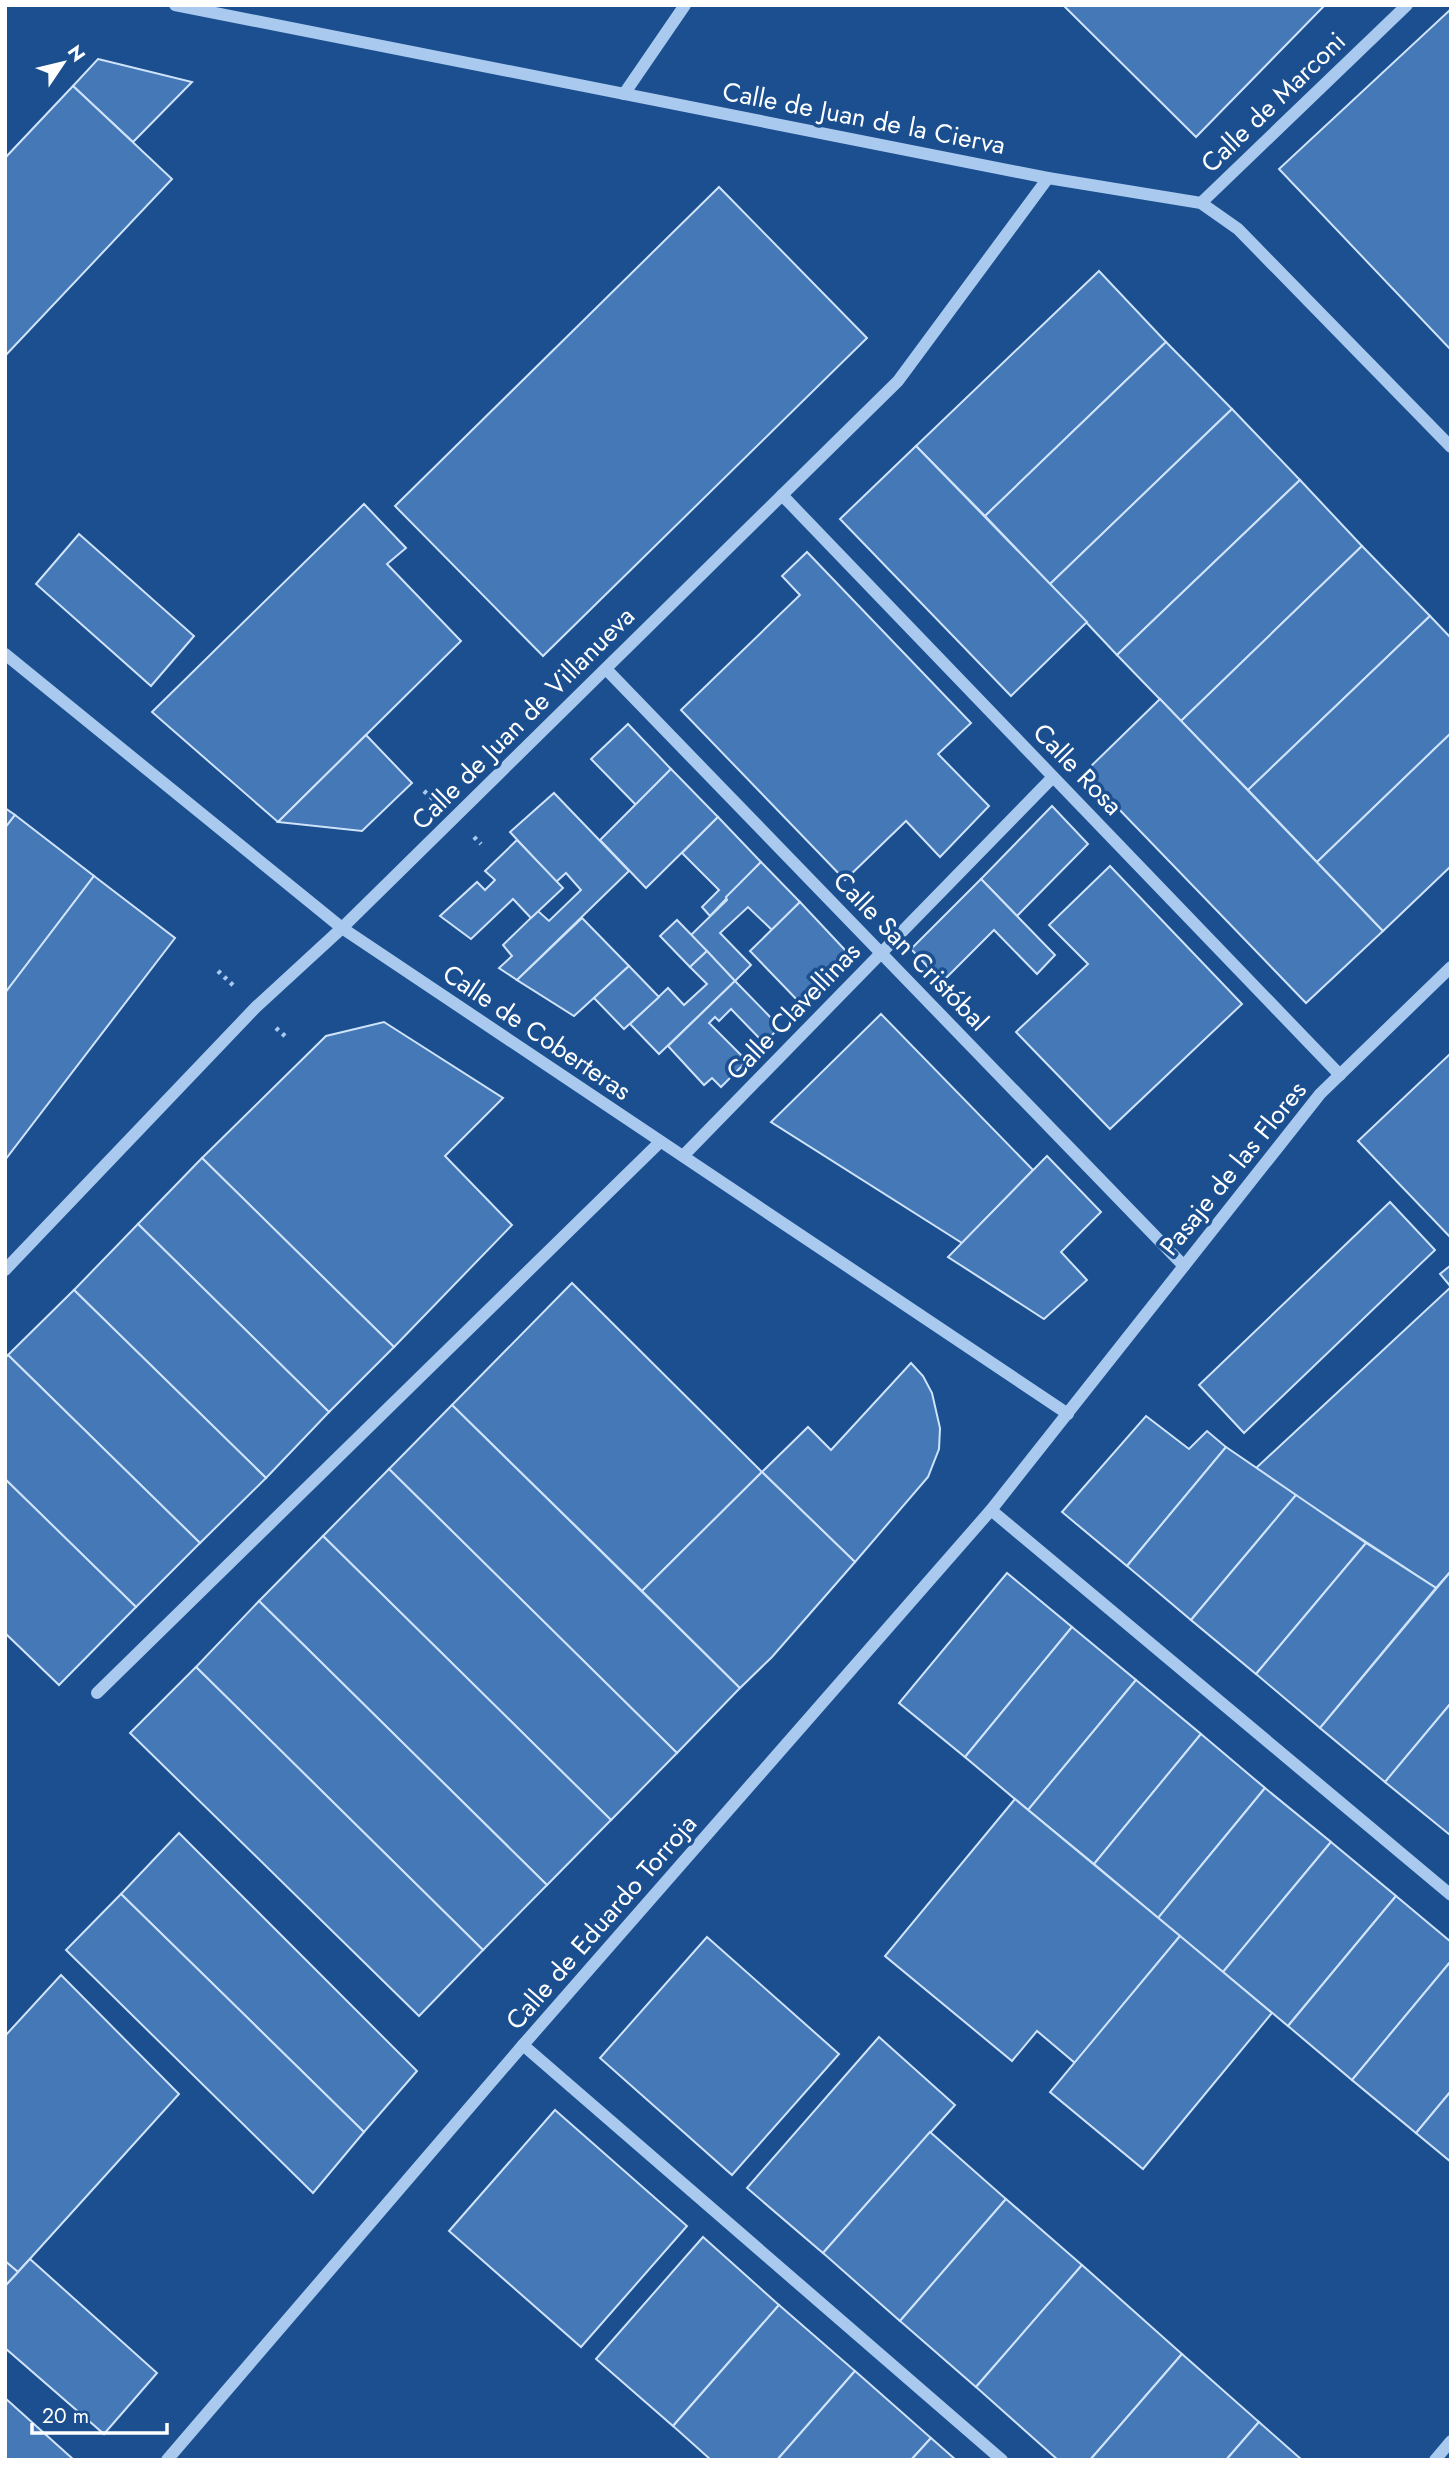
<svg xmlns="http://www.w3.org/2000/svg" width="1456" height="2465" viewBox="0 0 1456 2465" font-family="Jost,sans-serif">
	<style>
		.building { fill: #4478b7; stroke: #cfe3fa; stroke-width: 2 }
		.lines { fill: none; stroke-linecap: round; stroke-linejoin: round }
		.path { stroke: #a9c9ee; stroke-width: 4.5; stroke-dasharray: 3.5 5; stroke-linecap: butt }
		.minor { stroke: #a9c9ee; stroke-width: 12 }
		.labels { text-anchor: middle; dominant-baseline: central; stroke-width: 7; stroke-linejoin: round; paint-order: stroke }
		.street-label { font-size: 26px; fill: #fff; stroke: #1b4f8f }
	</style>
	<rect width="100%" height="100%" fill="#1b4f8f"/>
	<!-- building -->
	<g class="building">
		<polygon points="1063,5 1325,5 1196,137"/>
		<polygon points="1451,9 1451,350 1279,169"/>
		<polygon points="98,59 192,82 133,142 73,86"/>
		<polygon points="73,86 172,179 5,356 5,158"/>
		<polygon points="719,187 867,338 543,656 395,506"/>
		<polygon points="1099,271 1166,342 985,516 916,446"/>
		<polygon points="1166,342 1232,409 1050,584 985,516"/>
		<polygon points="1232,409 1300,480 1117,655 1050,584"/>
		<polygon points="916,446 1087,622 1011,696 840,519"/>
		<polygon points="1300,480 1362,546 1181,721 1117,655"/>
		<polygon points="364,504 406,548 387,564 461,641 278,822 152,712"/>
		<polygon points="79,534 194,636 151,686 36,584"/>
		<polygon points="1362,546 1430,616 1248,790 1181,721"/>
		<polygon points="807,552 971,723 938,754 989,806 940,857 906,821 845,880 681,710 800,595 782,576"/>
		<polygon points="1430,616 1451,638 1451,733 1317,862 1248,790"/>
		<polygon points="1160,699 1383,931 1306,1003 1084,773"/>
		<polygon points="628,724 671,769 636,805 591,759"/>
		<polygon points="1451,733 1451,866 1383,931 1317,862"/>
		<polygon points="366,735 412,783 362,831 278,822"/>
		<polygon points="671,769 718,817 646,888 600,840"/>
		<polygon points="554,793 629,871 517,980 499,968 512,956 503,945 538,911 549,921 581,890 566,873 556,882 510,832"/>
		<polygon points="1052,806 1088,844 1017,916 981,879"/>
		<polygon points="5,808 15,815 5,828"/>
		<polygon points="15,815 94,876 5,993 5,828"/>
		<polygon points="718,817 761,862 710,916 702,907 719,890 682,853"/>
		<polygon points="517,840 563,888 531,918 513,899 471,939 440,916 477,882 485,890 495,880 485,871"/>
		<polygon points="761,862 800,902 772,930 748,907 720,933 751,965 735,981 691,935 727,900 726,897"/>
		<polygon points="1110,866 1242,1004 1110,1129 1016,1032 1088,964 1049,925"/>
		<polygon points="94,876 175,938 5,1160 5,993"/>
		<polygon points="981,879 1055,955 1037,974 994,930 942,982 911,949"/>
		<polygon points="800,902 845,950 845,961 802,1005 750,951"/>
		<polygon points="582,918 629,966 574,1016 517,980"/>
		<polygon points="677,920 707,951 690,967 660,936"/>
		<polygon points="707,951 735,981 659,1054 630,1024 668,988 684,1005 707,984 690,967"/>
		<polygon points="629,966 659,997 624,1029 594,998"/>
		<polygon points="735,981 780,1027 764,1043 731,1009 719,1021 715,1017 709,1023 747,1061 721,1087 712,1078 704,1085 668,1046"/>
		<polygon points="881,1014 1033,1170 962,1243 771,1122"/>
		<polygon points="384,1022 503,1098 445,1156 512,1225 394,1347 202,1158 326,1036"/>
		<polygon points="1451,1053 1451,1238 1358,1141"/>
		<polygon points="1047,1156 1101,1212 1061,1252 1087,1280 1044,1319 948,1257"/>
		<polygon points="202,1158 394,1347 329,1412 138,1224"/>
		<polygon points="1390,1202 1435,1250 1244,1433 1199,1385"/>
		<polygon points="138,1224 329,1412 266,1478 74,1290"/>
		<polygon points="1451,1265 1451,1571 1436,1588 1255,1469 1451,1287 1440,1274"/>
		<polygon points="572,1283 762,1472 642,1591 452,1405"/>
		<polygon points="74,1290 266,1478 200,1543 8,1355"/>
		<polygon points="8,1355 200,1543 136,1607 5,1479 5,1358"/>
		<polygon points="911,1363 923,1376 932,1393 940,1428 939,1449 928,1477 855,1562 762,1472 808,1427 831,1450"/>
		<polygon points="452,1405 740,1688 677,1753 389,1469"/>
		<polygon points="1146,1416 1189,1449 1207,1431 1226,1447 1127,1566 1062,1512"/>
		<polygon points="1226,1447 1296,1495 1191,1620 1127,1566"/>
		<polygon points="389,1469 677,1753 611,1820 323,1536"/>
		<polygon points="762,1472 855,1562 772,1657 740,1688 642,1591"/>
		<polygon points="5,1479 136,1607 59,1685 5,1633"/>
		<polygon points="1296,1495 1366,1543 1256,1674 1191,1620"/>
		<polygon points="323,1536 611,1820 547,1885 259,1601"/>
		<polygon points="1366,1543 1436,1588 1320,1728 1256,1674"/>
		<polygon points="1451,1571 1451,1703 1385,1782 1320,1728"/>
		<polygon points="1007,1573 1072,1627 965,1757 899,1703"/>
		<polygon points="259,1601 547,1885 483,1950 196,1667"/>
		<polygon points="1072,1627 1136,1680 1028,1810 965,1757"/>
		<polygon points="196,1667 483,1950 419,2016 130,1733"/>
		<polygon points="1136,1680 1201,1734 1094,1864 1028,1810"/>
		<polygon points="1451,1703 1451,1834 1450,1835 1385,1782"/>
		<polygon points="1201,1734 1265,1788 1158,1918 1094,1864"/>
		<polygon points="1265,1788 1331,1842 1223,1972 1158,1918"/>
		<polygon points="1015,1799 1180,1936 1075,2063 1037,2031 1012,2061 885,1956"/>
		<polygon points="179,1833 417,2071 364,2132 121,1894"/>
		<polygon points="1331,1842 1396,1896 1288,2026 1223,1972"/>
		<polygon points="121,1894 364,2132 313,2193 66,1950"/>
		<polygon points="1396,1896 1451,1942 1451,1961 1352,2080 1288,2026"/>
		<polygon points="1180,1936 1272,2013 1143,2169 1050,2092"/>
		<polygon points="707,1937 839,2054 732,2175 600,2058"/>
		<polygon points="1451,1961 1451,2091 1416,2133 1352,2080"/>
		<polygon points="61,1975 179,2094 18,2272 5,2261 5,2036"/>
		<polygon points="879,2037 955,2105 823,2253 747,2188"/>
		<polygon points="1451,2091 1451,2162 1416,2133"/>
		<polygon points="555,2110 687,2226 581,2347 449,2231"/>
		<polygon points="930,2132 1006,2199 900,2321 823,2253"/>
		<polygon points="1006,2199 1082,2265 976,2387 900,2321"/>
		<polygon points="703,2237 779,2305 673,2426 596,2359"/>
		<polygon points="30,2259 157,2373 104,2434 5,2348 5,2286"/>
		<polygon points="5,2261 18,2272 5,2286"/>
		<polygon points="1082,2265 1182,2354 1090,2460 1058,2460 976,2387"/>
		<polygon points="779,2305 855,2371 777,2460 711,2460 673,2426"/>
		<polygon points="1182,2354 1259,2422 1226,2460 1090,2460"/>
		<polygon points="855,2371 931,2438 911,2460 777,2460"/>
		<polygon points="5,2398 74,2460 5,2460"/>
		<polygon points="1259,2422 1302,2460 1226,2460"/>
		<polygon points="931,2438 956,2460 911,2460"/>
	</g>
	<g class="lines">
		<!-- path -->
		<g class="path">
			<polyline points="424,791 434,800"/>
			<polyline points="474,837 481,844"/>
			<polyline points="218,971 235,987"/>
			<polyline points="276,1028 285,1036"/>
		</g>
		<!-- minor -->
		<g class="minor">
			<polyline points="175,5 1048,178 1201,203 1238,229 1451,447"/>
			<polyline points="624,94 685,5"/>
			<polyline points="1201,203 1407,5"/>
			<polyline points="782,495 1340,1075"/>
			<polyline points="5,654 342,928 1068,1414"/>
			<polyline points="606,669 1184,1266"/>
			<polyline points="683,1156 1053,777"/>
			<polyline points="5,1270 256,1007 342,928 898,381 1048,178"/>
			<polyline points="991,1510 1451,1895"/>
			<polyline points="97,1693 660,1142"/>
			<polyline points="523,2045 1002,2460"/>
			<polyline points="167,2460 523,2045 991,1510 1320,1094 1451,967"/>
			<polyline points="1435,2460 1451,2441"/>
		</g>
	</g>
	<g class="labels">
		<!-- street labels -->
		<g class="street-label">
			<text transform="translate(1273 102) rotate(-44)">Calle de Marconi</text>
			<text transform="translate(864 118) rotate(11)">Calle de Juan de la Cierva</text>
			<text transform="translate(523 718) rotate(-45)">Calle de Juan de Villanueva</text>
			<text transform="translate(1078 769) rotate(46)">Calle Rosa</text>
			<text transform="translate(911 951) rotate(46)">Calle San Cristóbal</text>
			<text transform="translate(793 1011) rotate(-46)">Calle Clavellinas</text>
			<text transform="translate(537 1032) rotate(34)">Calle de Coberteras</text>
			<text transform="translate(1233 1168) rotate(-51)">Pasaje de las Flores</text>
			<text transform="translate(601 1922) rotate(-49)">Calle de Eduardo Torroja</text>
		</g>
	</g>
	<!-- border -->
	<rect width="1456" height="2465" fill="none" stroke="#ffffff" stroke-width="14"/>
	<!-- north arrow -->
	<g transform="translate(63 63) rotate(55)" stroke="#1b4f8f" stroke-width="5" paint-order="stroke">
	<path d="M0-5L12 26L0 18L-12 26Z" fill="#ffffff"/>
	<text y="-10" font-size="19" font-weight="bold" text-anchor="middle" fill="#ffffff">N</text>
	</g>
	<!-- scale -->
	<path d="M32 2423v10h135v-10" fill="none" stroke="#ffffff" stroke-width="3.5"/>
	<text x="42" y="2423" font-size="21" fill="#ffffff" stroke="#1b4f8f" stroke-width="5" paint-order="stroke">20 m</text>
</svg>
